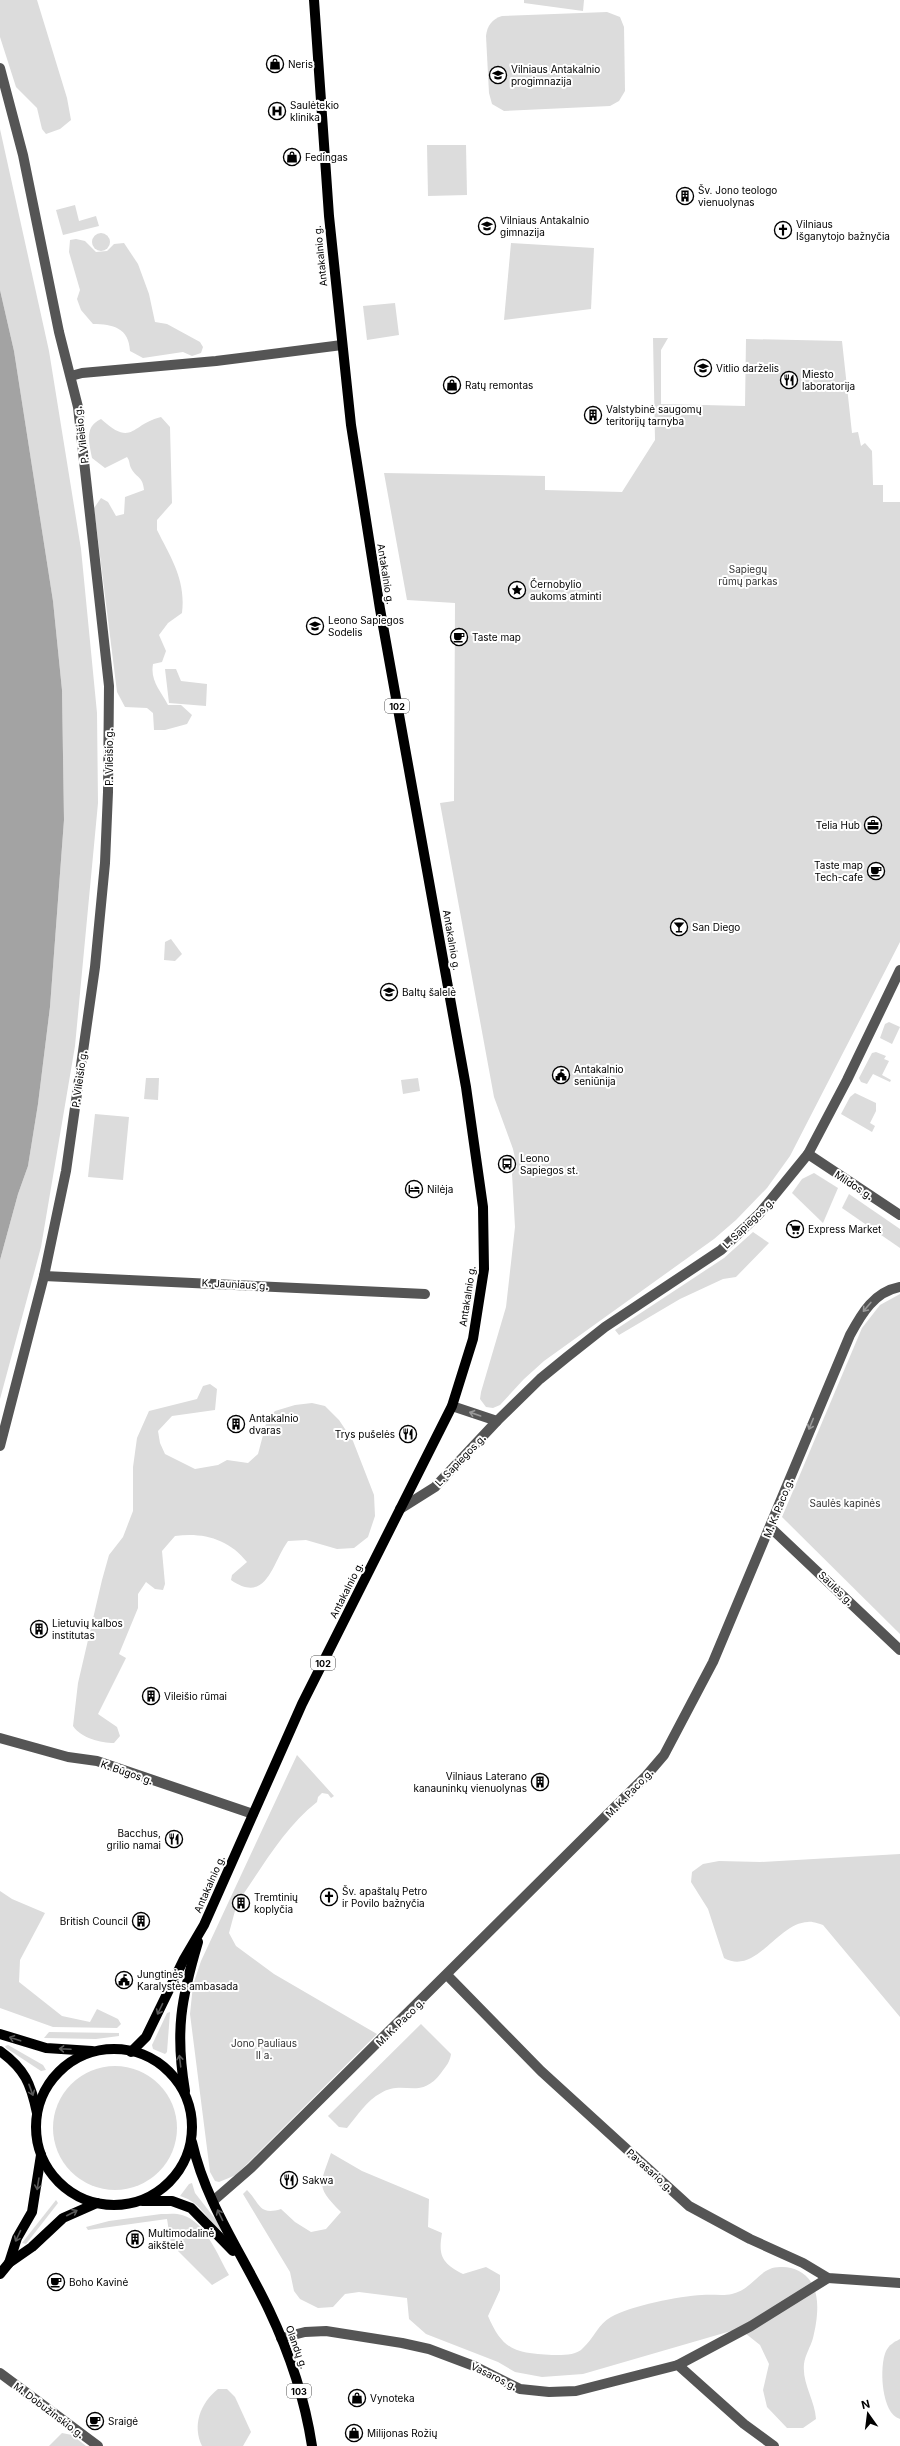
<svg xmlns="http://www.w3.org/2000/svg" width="900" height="2446" viewBox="0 0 900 2446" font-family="Inter,sans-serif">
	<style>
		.green { fill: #dcdcdc }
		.water { fill: #a3a3a3 }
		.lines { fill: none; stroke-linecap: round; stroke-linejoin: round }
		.minor { stroke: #555; stroke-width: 10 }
		.major { stroke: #000; stroke-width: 10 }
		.oneway { stroke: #999 }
		.oneway2 { stroke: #595959 }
		.labels { text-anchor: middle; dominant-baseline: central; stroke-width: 4; stroke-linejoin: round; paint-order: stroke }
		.shield { fill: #fff; stroke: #4c4c4c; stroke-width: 1 }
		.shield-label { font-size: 9px; font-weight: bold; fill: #000 }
		.poi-label { font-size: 10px; fill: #000; stroke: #fff; text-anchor: start }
		.street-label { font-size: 10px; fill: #000; stroke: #fff }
		.park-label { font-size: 10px; fill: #333; stroke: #fff }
	</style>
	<rect width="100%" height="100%" fill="#fff"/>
	<!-- green -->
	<g class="green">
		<polygon points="0,0 37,0 67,98 71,120 60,129 46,134 42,129 37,108 16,87 0,37"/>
		<polygon points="524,0 584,0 583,11 524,3"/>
		<path d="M607,12L620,17L624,27L625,91L619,101L610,106L504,111L492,104L489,93L486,36C487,26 492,19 502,16Z"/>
		<polygon points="0,129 49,351 81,549 97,713 98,803 75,1046 41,1247 0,1399 0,1260 18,1194 28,1166 38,1104 50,1007 64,820 62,690 53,601 14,351 0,290"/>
		<polygon points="427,145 466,145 467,195 428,196"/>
		<polygon points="75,205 79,221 96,216 99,226 63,235 56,210"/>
		<circle cx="101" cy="242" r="9"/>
		<path d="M76,239L85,241L96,252L107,251L114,244L124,243L138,264L149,294L155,322L167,324L200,342L203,347L201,353L192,356L183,352L143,358L130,351C129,328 113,324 93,324L81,310L77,299L80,290L69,252L70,240Z"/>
		<polygon points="511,243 594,248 591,309 504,320"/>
		<polygon points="395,303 399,335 367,340 363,306"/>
		<polygon points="653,338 668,338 661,350 661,404 745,406 746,339 842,341 852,433 858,432 861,446 865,443 872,451 873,485 883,485 883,502 900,502 900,942 790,1156 767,1188 736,1220 714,1239 544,1361 524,1379 500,1405 493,1408 486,1407 480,1399 481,1392 506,1307 515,1227 512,1174 517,1167 513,1149 494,1097 440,803 454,801 455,603 407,600 384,473 545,476 545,490 622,492 655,440"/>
		<path d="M161,417L170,427L172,503L157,520V530C171,558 186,580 182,613L168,623L159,635L166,651L162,662L153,664C150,681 161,691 168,705H181L192,715L187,724L165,730H154L153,713L147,708L125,707L117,692L94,508L101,498L108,502L116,516L124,514L125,497L144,490C143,476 136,478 131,468C129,464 130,461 127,457L105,468L92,458C89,442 84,427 101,419C133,448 131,424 161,417Z"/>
		<polygon points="165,669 176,669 181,681 207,684 206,706 169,703"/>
		<polygon points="171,939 182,954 175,961 164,960 165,942"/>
		<polygon points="889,1022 900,1027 892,1044 880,1038 885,1024"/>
		<polygon points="876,1052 886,1056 884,1059 889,1061 882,1075 891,1080 890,1082 873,1074 867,1084 861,1082 859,1078 872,1053"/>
		<polygon points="146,1078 159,1078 158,1100 144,1099"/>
		<polygon points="418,1078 420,1091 403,1094 401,1080"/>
		<polygon points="855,1093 876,1103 876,1111 870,1123 875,1126 872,1132 841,1114 850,1097"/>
		<polygon points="95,1114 129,1117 123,1180 88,1177"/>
		<polygon points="814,1173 838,1188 823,1223 792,1193 802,1179"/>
		<polygon points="849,1194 900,1229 900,1248 842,1208"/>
		<polygon points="753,1232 769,1243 736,1277 723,1279 680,1299 619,1335 615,1330 724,1258"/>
		<polygon points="900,1294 900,1634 782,1517 862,1328 880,1305"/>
		<path d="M210,1384L217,1389L215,1410L172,1416L158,1431L160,1443L165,1454L195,1469L218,1465L227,1460L248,1463L258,1454L267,1420L275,1411L295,1405L312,1403L325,1406L339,1420L353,1441L374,1495L375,1516L368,1537L354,1548L337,1549L306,1540L288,1541C272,1563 267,1605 231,1580L232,1575L247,1562C229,1539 203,1532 175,1536L162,1551L165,1584L163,1590L155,1589L146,1582L138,1594V1608L119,1654L126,1658L98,1714L117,1727L120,1736L114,1743C101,1743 81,1738 73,1726L78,1683L102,1580L109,1555L123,1537L133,1511V1467L137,1438L149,1411L197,1399L203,1386Z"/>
		<path d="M297,1755L334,1796L331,1798L328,1794L322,1793L318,1797L317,1802C285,1827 265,1863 242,1896L237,1897L234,1903L236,1907L229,1933L236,1946L274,1974L377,2034L236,2175L219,2182L215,2181L210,2172L190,2014L193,1985L201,1961Z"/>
		<path d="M900,1854V2017L823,1925C819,1924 812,1921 808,1922C777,1923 756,1976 724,1958L708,1909L691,1882L692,1872L703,1864L719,1861L760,1862Z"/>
		<polygon points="0,1891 12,1899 45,1913 20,1960 19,1982 62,2016 90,2022 97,2009 118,2019 121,2024 117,2028 53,2027 0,2008"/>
		<polygon points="170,2012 167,2052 165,2054 153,2049 152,2045 167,2013"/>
		<path d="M421,2024L451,2054C450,2062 446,2066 441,2073C420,2101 404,2079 381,2093C367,2100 357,2116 347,2128L339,2127L328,2116Z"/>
		<polygon points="49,2032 119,2033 119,2036 96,2039 44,2038"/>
		<polygon points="8,2045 43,2065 46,2070 41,2071 6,2048 5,2046"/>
		<circle cx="115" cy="2128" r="62"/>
		<path d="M331,2153L362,2171L429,2199L428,2227L442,2233C438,2256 442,2263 463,2274L486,2267L500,2275V2290L488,2316C503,2351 516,2353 552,2355C561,2355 576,2356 583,2348C594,2338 598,2324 611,2317C630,2306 680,2296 702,2295C712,2294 723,2296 732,2294C754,2289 759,2267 780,2267C792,2266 805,2272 811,2282C821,2297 817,2322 813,2338C811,2346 805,2355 804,2364C802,2384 815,2400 816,2419L803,2428H787L767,2407L763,2390L769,2364L760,2345L745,2333L731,2331L583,2374L542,2377L515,2372L498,2362L426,2334L409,2319L407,2298L359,2292L345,2294L333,2307L318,2308L300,2299L294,2291L290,2272L243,2194L247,2190C260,2203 259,2216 281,2209L295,2222L311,2232L326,2229L341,2212C315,2186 320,2185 331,2153Z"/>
		<path d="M192,2183L195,2193L223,2229L222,2231C206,2221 203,2203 180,2196L189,2184Z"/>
		<polygon points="56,2200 58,2203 26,2244 22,2243"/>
		<path d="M161,2214C168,2214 176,2213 182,2215C205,2221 218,2256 229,2275L212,2285L171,2244L167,2219L88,2230L86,2227L109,2221Z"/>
		<path d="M900,2339V2419C881,2414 879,2366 886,2351C889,2345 894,2342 900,2339Z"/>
		<path d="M218,2389H227L235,2397L251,2432L243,2446H202C192,2426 200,2403 218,2389Z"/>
		<polygon points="62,2433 72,2435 86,2446 49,2446"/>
	</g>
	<!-- water -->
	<polygon class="water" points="0,290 14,351 53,601 62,690 64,820 50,1007 38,1104 28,1166 18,1194 0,1260"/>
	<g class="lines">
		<!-- minor -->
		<g class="minor">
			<polyline points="0,68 23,155 59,332 78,407 109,686 108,792 105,863 95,967 66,1171 44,1276 0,1446"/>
			<polyline points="71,376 82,373 216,361 342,345"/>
			<polyline points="808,1154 900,1215"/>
			<polyline points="44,1276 425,1294"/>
			<polyline points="452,1406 497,1421"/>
			<polyline points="400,1509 435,1487 497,1421 540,1379 567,1357 605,1327 721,1250 759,1214 808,1154 847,1080 900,970"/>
			<polyline points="771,1528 900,1650"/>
			<polyline points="0,1738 68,1757 97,1761 253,1814"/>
			<polyline points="447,1975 541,2071 689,2206 750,2239 803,2263 828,2278 900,2283"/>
			<path d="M213,2201L251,2168L646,1776L664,1755L713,1662L850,1335C862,1313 874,1292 900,1287"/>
			<polyline points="281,2338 305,2332 326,2331 402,2343 429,2349 474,2366 520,2389 549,2392 576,2391 678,2365 744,2424 774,2446"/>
			<polyline points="678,2365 751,2326 828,2278"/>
			<polyline points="0,2373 98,2446"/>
		</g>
		<!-- major -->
		<g class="major">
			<polyline points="0,2034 46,2048 92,2051"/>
			<circle cx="114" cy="2127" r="78"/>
			<path d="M0,2051C25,2069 31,2084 37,2113"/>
			<polyline points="131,2052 146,2037 184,1959 204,1925 302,1704 452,1406 473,1339 484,1269 483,1207 466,1087 380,609 351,425 329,216 314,0"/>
			<path d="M185,2091C175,2032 181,1999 198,1942"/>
			<path d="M192,2142C206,2204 242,2253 269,2310C289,2352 305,2400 312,2446"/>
			<polyline points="142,2201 172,2201 191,2208 233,2251"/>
			<polyline points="9,2263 17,2238 32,2212 41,2155"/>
			<polyline points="0,2274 9,2263 32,2247 63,2218 97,2203"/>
		</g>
	</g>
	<!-- one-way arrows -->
	<defs><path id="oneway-shaft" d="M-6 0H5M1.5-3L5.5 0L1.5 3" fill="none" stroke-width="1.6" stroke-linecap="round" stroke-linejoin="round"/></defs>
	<g class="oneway">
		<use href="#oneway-shaft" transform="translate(867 1307) rotate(130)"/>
		<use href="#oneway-shaft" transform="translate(475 1414) rotate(-161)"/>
		<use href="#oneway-shaft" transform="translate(811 1424) rotate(112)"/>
	</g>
	<g class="oneway2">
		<use href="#oneway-shaft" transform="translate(160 2009) rotate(116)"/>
		<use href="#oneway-shaft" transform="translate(15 2039) rotate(-162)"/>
		<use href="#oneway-shaft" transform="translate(65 2049) rotate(-177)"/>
		<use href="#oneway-shaft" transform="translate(180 2061) rotate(-97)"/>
		<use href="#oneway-shaft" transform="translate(31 2090) rotate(70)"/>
		<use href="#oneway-shaft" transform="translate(38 2184) rotate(99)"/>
		<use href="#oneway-shaft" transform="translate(72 2213) rotate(-27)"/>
		<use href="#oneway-shaft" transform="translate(220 2215) rotate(-116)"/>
		<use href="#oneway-shaft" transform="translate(18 2236) rotate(115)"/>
	</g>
	<!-- icons -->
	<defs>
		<g id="shop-ring" transform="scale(0.9)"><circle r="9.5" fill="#fff" stroke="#000" stroke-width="1.5"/><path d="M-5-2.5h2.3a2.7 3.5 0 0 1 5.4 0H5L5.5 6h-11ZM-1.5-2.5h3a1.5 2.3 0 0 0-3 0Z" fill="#000"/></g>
		<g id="school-ring" transform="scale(0.9)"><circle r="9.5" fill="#fff" stroke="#000" stroke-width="1.5"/><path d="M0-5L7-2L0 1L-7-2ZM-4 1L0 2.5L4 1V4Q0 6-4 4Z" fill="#000"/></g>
		<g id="hospital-ring" transform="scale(0.9)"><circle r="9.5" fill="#fff" stroke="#000" stroke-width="1.5"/><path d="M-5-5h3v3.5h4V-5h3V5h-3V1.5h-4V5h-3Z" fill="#000"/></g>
		<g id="building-ring" transform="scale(0.9)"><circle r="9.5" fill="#fff" stroke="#000" stroke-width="1.5"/><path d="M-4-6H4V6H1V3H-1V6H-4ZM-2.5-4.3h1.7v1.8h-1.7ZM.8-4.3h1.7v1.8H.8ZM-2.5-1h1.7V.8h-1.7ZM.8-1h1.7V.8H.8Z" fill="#000"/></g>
		<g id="church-ring" transform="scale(0.9)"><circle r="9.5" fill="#fff" stroke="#000" stroke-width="1.5"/><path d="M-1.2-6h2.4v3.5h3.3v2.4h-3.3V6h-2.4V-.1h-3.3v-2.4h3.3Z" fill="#000"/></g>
		<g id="restaurant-ring" transform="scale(0.9)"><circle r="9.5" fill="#fff" stroke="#000" stroke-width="1.5"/><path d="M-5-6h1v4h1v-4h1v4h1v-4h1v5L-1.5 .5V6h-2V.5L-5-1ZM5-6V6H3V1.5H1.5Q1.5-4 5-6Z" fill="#000"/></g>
		<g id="sight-ring" transform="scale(0.9)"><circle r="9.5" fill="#fff" stroke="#000" stroke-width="1.5"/><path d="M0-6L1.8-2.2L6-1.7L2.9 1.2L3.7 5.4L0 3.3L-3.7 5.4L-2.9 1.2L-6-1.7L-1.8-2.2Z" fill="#000"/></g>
		<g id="cafe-ring" transform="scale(0.9)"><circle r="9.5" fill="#fff" stroke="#000" stroke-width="1.5"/><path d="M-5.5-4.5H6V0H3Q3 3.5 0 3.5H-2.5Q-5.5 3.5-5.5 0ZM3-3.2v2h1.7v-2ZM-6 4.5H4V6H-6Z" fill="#000"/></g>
		<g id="office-ring" transform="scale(0.9)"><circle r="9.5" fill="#fff" stroke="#000" stroke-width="1.5"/><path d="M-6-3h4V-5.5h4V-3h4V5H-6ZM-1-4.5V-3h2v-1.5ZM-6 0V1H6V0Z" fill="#000"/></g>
		<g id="bar-ring" transform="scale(0.9)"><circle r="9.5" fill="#fff" stroke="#000" stroke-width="1.5"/><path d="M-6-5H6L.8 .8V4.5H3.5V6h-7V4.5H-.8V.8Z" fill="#000"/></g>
		<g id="civic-ring" transform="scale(0.9)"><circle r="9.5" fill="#fff" stroke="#000" stroke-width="1.5"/><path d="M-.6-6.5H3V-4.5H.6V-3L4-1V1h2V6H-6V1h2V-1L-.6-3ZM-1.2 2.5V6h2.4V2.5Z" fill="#000"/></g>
		<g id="bus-ring" transform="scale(0.9)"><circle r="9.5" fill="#fff" stroke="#000" stroke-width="1.5"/><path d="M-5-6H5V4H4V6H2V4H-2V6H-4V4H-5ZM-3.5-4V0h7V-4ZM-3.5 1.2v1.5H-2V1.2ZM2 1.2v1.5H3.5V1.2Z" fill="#000"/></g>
		<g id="hotel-ring" transform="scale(0.9)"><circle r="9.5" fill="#fff" stroke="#000" stroke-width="1.5"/><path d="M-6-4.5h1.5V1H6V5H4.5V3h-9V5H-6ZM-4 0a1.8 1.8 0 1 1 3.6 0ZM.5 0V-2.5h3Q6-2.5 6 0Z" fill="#000"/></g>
		<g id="supermarket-ring" transform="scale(0.9)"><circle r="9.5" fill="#fff" stroke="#000" stroke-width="1.5"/><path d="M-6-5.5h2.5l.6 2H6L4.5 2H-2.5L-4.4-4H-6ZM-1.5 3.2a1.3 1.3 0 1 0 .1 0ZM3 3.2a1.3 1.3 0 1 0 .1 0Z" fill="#000"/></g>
	</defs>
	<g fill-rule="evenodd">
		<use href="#shop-ring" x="275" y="64"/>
		<use href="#school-ring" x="498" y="75"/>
		<use href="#hospital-ring" x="277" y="111"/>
		<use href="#shop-ring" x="292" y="157"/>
		<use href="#building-ring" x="685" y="196"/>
		<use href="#school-ring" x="487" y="226"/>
		<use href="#church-ring" x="783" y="230"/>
		<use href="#school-ring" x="703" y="368"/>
		<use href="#restaurant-ring" x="789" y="380"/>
		<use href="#shop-ring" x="452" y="385"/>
		<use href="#building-ring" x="593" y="415"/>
		<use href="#sight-ring" x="517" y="590"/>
		<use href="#school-ring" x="315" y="626"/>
		<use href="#cafe-ring" x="459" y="637"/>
		<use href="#office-ring" x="873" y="825"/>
		<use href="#cafe-ring" x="876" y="871"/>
		<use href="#bar-ring" x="679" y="927"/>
		<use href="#school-ring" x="389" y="992"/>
		<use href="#civic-ring" x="561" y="1075"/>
		<use href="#bus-ring" x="507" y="1164"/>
		<use href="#hotel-ring" x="414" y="1189"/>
		<use href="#supermarket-ring" x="795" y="1229"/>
		<use href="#building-ring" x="236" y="1424"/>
		<use href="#restaurant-ring" x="408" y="1434"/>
		<use href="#building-ring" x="39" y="1629"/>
		<use href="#building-ring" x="151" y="1696"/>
		<use href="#building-ring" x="540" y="1782"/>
		<use href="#restaurant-ring" x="174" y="1839"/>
		<use href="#church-ring" x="329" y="1897"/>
		<use href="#building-ring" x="241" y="1903"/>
		<use href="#building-ring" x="141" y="1921"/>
		<use href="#civic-ring" x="124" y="1980"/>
		<use href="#restaurant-ring" x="289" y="2180"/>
		<use href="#building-ring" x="135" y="2239"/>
		<use href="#cafe-ring" x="56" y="2282"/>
		<use href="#shop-ring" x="357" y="2398"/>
		<use href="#cafe-ring" x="95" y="2421"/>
		<use href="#shop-ring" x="354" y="2433"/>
	</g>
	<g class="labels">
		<!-- shield labels -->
		<g class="shield">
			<rect x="385" y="699" width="24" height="14" rx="3"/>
			<rect x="311" y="1656" width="24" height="14" rx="3"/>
			<rect x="287" y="2384" width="24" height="14" rx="3"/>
		</g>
		<g class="shield-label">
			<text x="397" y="706">102</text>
			<text x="323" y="1663">102</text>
			<text x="299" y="2391">103</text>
		</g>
		<!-- poi labels -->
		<g class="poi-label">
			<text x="288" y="64">Neris</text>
			<text x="511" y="69">Vilniaus Antakalnio<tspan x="511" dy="12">progimnazija</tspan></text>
			<text x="290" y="105">Saulėtekio<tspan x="290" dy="12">klinika</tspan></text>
			<text x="305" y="157">Fedingas</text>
			<text x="698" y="190">Šv. Jono teologo<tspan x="698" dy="12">vienuolynas</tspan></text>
			<text x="500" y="220">Vilniaus Antakalnio<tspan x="500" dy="12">gimnazija</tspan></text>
			<text x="796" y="224">Vilniaus<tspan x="796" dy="12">Išganytojo bažnyčia</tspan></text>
			<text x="716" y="368">Vitlio darželis</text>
			<text x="802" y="374">Miesto<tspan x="802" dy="12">laboratorija</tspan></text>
			<text x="465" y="385">Ratų remontas</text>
			<text x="606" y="409">Valstybinė saugomų<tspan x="606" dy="12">teritorijų tarnyba</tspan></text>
			<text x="530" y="584">Černobylio<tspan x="530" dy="12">aukoms atminti</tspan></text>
			<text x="328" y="620">Leono Sapiegos<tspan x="328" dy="12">Sodelis</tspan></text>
			<text x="472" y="637">Taste map</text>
			<text x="860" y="825" text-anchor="end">Telia Hub</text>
			<text x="863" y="865" text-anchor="end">Taste map<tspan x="863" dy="12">Tech-cafe</tspan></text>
			<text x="692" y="927">San Diego</text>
			<text x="402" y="992">Baltų šalelė</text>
			<text x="574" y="1069">Antakalnio<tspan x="574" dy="12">seniūnija</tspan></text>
			<text x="520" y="1158">Leono<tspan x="520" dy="12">Sapiegos st.</tspan></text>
			<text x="427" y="1189">Nilėja</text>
			<text x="808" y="1229">Express Market</text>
			<text x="249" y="1418">Antakalnio<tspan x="249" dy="12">dvaras</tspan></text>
			<text x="395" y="1434" text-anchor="end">Trys pušelės</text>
			<text x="52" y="1623">Lietuvių kalbos<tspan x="52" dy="12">institutas</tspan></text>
			<text x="164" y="1696">Vileišio rūmai</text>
			<text x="527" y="1776" text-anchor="end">Vilniaus Laterano<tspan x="527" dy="12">kanauninkų vienuolynas</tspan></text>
			<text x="161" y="1833" text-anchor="end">Bacchus,<tspan x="161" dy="12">grilio namai</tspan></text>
			<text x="342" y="1891">Šv. apaštalų Petro<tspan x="342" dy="12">ir Povilo bažnyčia</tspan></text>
			<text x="254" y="1897">Tremtinių<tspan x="254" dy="12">koplyčia</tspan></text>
			<text x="128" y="1921" text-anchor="end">British Council</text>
			<text x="137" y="1974">Jungtinės<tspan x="137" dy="12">Karalystės ambasada</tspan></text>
			<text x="302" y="2180">Sakwa</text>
			<text x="148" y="2233">Multimodalinė<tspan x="148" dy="12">aikštelė</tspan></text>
			<text x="69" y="2282">Boho Kavinė</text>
			<text x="370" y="2398">Vynoteka</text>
			<text x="108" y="2421">Sraigė</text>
			<text x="367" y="2433">Milijonas Rožių</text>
		</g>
		<!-- street labels -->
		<g class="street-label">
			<text transform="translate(320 256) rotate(-96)">Antakalnio g.</text>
			<text transform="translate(81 435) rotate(-97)">P. Vileišio g.</text>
			<text transform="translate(386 574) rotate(81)">Antakalnio g.</text>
			<text transform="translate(109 757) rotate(-90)">P. Vileišio g.</text>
			<text transform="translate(452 940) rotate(80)">Antakalnio g.</text>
			<text transform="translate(79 1079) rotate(-82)">P. Vileišio g.</text>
			<text transform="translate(854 1185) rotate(33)">Mildos g.</text>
			<text transform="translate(748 1223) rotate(-44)">L. Sapiegos g.</text>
			<text transform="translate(235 1284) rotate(3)">K. Jauniaus g.</text>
			<text transform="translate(467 1296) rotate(-81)">Antakalnio g.</text>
			<text transform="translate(460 1460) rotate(-46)">L. Sapiegos g.</text>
			<text transform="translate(778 1508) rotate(-68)">M. K. Paco g.</text>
			<text transform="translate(836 1588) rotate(44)">Saulės g.</text>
			<text transform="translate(346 1590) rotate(-63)">Antakalnio g.</text>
			<text transform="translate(127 1772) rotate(19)">K. Būgos g.</text>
			<text transform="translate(629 1793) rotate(-46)">M. K. Paco g.</text>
			<text transform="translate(209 1884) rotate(-66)">Antakalnio g.</text>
			<text transform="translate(400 2022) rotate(-44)">M. K. Paco g.</text>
			<text transform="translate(650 2170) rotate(42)">Pavasario g.</text>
			<text transform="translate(297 2347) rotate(70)">Olandų g.</text>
			<text transform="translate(494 2376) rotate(26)">Vasaros g.</text>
			<text transform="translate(49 2410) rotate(37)">M. Dobužinskio g.</text>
		</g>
		<!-- park labels -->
		<g class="park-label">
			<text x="748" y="569">Sapiegų<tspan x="748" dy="12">rūmų parkas</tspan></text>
			<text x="845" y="1503">Saulės kapinės</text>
			<text x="264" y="2043">Jono Pauliaus<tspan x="264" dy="12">II a.</tspan></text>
		</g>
	</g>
	<!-- north arrow -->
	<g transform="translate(868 2414) rotate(346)" stroke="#ffffff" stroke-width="3" paint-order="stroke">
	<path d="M0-3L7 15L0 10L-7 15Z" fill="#000000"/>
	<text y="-6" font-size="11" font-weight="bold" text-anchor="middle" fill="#000000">N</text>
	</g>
</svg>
